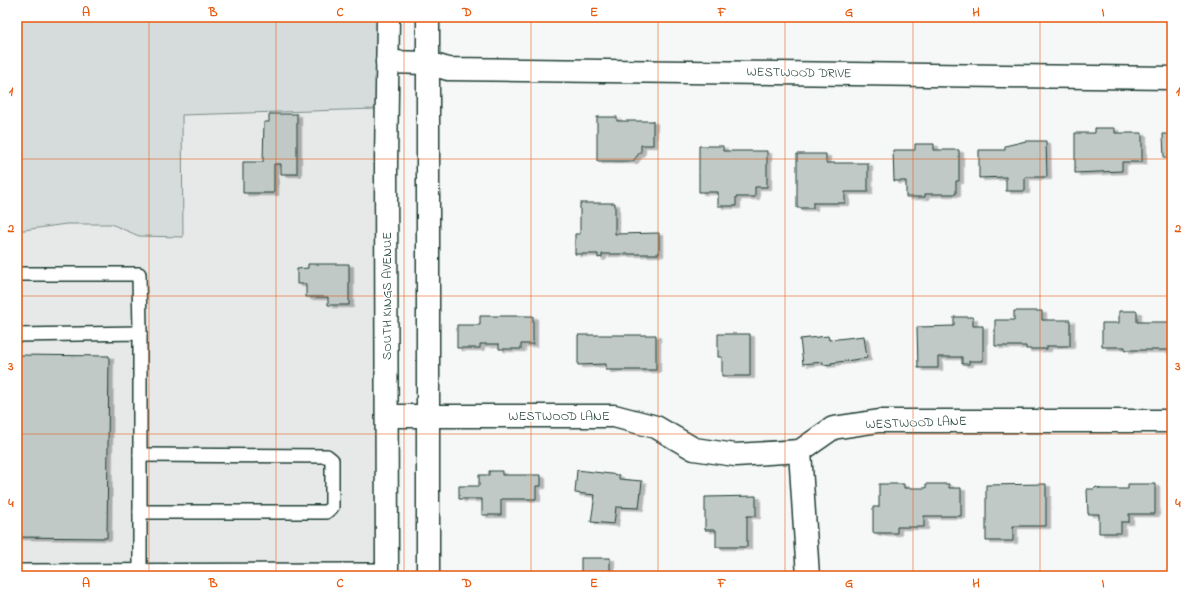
<svg xmlns="http://www.w3.org/2000/svg" width="1189" height="593" viewBox="0 0 1189 593" font-family="'Indie Flower',sans-serif">
	<style>
		.built { fill: #e6e9e8 }
		.green { fill: #d6dcdb; stroke: #7a8c88 }
		.building { fill: #c0c9c6; stroke: #1f3d34; filter: url(#shadow) }
		.lines { fill: none; stroke-linecap: round; stroke-linejoin: round }
		.service-casing { stroke: #1f3d34; stroke-width: 16 }
		.minor-casing { stroke: #1f3d34; stroke-width: 25 }
		.secondary-casing { stroke: #1f3d34; stroke-width: 25 }
		.service { stroke: #fff; stroke-width: 13 }
		.minor { stroke: #fff; stroke-width: 22 }
		.secondary { stroke: #fff; stroke-width: 22 }
		.grid { fill: none; stroke: #e8590c; stroke-width: 1; stroke-opacity: 0.55 }
		.labels { text-anchor: middle; dominant-baseline: central; stroke-width: 3; stroke-linejoin: round; paint-order: stroke }
		.street-label { font-size: 13px; fill: #1f3d34; stroke: #fff }
		.neatline { fill: none; stroke: #e8590c; stroke-width: 1.5 }
		.grid-label { font-size: 13px; text-anchor: middle; font-weight: bold; fill: #e8590c }
	</style>
	<defs>
		<filter id="shadow"><feDropShadow dx="4.5" dy="2.5" stdDeviation="0" flood-color="#0004"/></filter>
	</defs>
	<rect width="100%" height="100%" fill="#f6f7f7"/>
	<filter id="ink" filterUnits="userSpaceOnUse"><feTurbulence type="fractalNoise" baseFrequency=".025" numOctaves="2"/><feDisplacementMap in="SourceGraphic" scale="8" xChannelSelector="R" yChannelSelector="G"/><feConvolveMatrix kernelMatrix="1 2 1 2 8 2 1 2 1" color-interpolation-filters="sRGB"/></filter>
	<g filter="url(#ink)">
		<!-- built -->
		<polygon class="built" points="376,109 376,576 17,576 17,231 66,224 111,224 139,236 183,237 182,115"/>
		<!-- green -->
		<polygon class="green" points="17,17 377,17 376,109 182,115 183,237 139,236 111,224 66,224 17,231"/>
		<!-- building -->
		<g class="building">
			<polygon points="269,114 297,114 297,174 281,174 281,164 274,164 274,193 243,193 243,162 263,162 264,122 269,122"/>
			<polygon points="597,117 617,117 617,121 653,121 653,145 641,145 641,151 633,161 597,161"/>
			<polygon points="1095,128 1115,128 1115,133 1142,133 1142,162 1122,162 1122,171 1075,173 1075,133 1095,133"/>
			<polygon points="1163,134 1172,134 1172,158 1164,158"/>
			<polygon points="1026,141 1046,141 1047,177 1025,177 1025,191 1006,191 1006,177 979,178 979,150 1005,150 1005,146"/>
			<polygon points="915,144 934,144 934,150 959,150 959,181 956,181 956,194 925,194 925,197 906,197 906,181 894,181 893,150 915,150"/>
			<polygon points="699,146 723,146 723,151 767,151 767,187 755,187 755,197 736,197 736,206 718,206 718,192 699,192"/>
			<polygon points="797,154 826,154 826,163 868,163 868,192 845,192 845,203 813,203 813,208 797,208"/>
			<polygon points="580,203 615,203 615,234 659,233 659,254 602,254 602,257 598,258 598,254 575,254 575,234 580,234"/>
			<polygon points="308,264 349,264 349,305 328,305 328,297 306,297 306,284 297,284 297,269 308,268"/>
			<polygon points="1014,311 1042,311 1042,320 1070,320 1070,346 1047,346 1047,349 1026,349 1026,346 995,346 995,320 1014,320"/>
			<polygon points="1119,311 1137,311 1137,322 1172,322 1172,350 1125,350 1125,347 1102,347 1102,323 1119,323"/>
			<polygon points="480,316 533,316 533,344 521,344 521,349 499,349 499,344 480,344 480,348 457,348 457,325 480,325"/>
			<polygon points="954,317 973,317 973,326 983,326 983,361 969,361 969,364 962,364 962,357 938,357 938,368 918,368 917,327 954,326"/>
			<polygon points="718,334 750,334 750,376 722,376 722,357 718,357"/>
			<polygon points="578,335 656,335 656,370 606,370 606,364 578,365"/>
			<polygon points="828,336 829,340 864,336 867,358 831,363 832,364 823,365 823,362 803,364 800,339"/>
			<polygon points="17,355 109,356 107,538 17,537"/>
			<polygon points="577,470 619,475 619,479 642,481 639,508 616,507 614,524 591,522 595,495 575,493"/>
			<polygon points="489,471 502,471 502,475 541,475 541,486 536,486 536,499 501,499 501,515 482,515 482,499 459,499 459,486 479,486 479,475 489,475"/>
			<polygon points="879,484 904,484 904,488 926,488 926,484 949,484 949,488 961,488 961,516 924,516 924,527 897,527 897,533 873,533 873,507 879,507"/>
			<polygon points="1046,484 1046,526 1013,526 1013,541 986,541 986,485"/>
			<polygon points="1128,484 1155,484 1155,514 1129,514 1129,522 1121,522 1121,533 1099,533 1099,514 1088,514 1087,489 1094,489 1096,487 1101,489 1128,489"/>
			<polygon points="756,496 756,516 747,516 747,547 716,547 716,530 705,530 705,497"/>
			<rect x="581" y="558" width="29" height="18"/>
		</g>
		<g class="lines">
			<!-- service casing -->
			<g class="service-casing">
				<g id="service">
					<polyline points="17,274 139,274 140,333"/>
					<polyline points="17,335 140,333 140,576"/>
					<polyline points="140,455 327,456 332,460 332,507 326,512 140,512"/>
					<polyline points="17,571 387,570"/>
				</g>
			</g>
			<!-- minor casing -->
			<g class="minor-casing">
				<g id="minor">
					<polyline points="387,62 428,63 448,69 1172,78"/>
					<polyline points="387,416 614,416 656,427 694,449 735,455 800,451 833,428 879,421 1172,421"/>
					<polyline points="800,451 808,576"/>
				</g>
			</g>
			<!-- secondary casing -->
			<g class="secondary-casing">
				<g id="secondary">
					<polyline points="428,17 428,576"/>
					<polyline points="387,576 386,164 388,17"/>
				</g>
			</g>
			<!-- service -->
			<use href="#service" class="service"/>
			<!-- minor -->
			<use href="#minor" class="minor"/>
			<!-- secondary -->
			<use href="#secondary" class="secondary"/>
		</g>
	</g>
	<!-- grid -->
	<path class="grid" d="M149,17V576M276,17V576M404,17V576M531,17V576M658,17V576M785,17V576M913,17V576M1040,17V576M17,159H1172M17,296H1172M17,434H1172"/>
	<g class="labels">
		<!-- street labels -->
		<g class="street-label">
			<text transform="translate(799 73) rotate(1)">WESTWOOD DRIVE</text>
			<text transform="translate(387 296) rotate(-90)">SOUTH KINGS AVENUE</text>
			<text x="559" y="416">WESTWOOD LANE</text>
			<text transform="translate(916 423) rotate(-2)">WESTWOOD LANE</text>
		</g>
	</g>
	<!-- margin -->
	<rect width="1189" height="593" fill="none" stroke="#fff" stroke-width="44"/>
	<rect x="22" y="22" width="1145" height="549" class="neatline"/>
	<g class="grid-label">
		<text x="86" y="16">A</text>
		<text x="213" y="16">B</text>
		<text x="340" y="16">C</text>
		<text x="467" y="16">D</text>
		<text x="594" y="16">E</text>
		<text x="722" y="16">F</text>
		<text x="849" y="16">G</text>
		<text x="976" y="16">H</text>
		<text x="1103" y="16">I</text>
		<text x="11" y="95">1</text>
		<text x="1178" y="95">1</text>
		<text x="11" y="232">2</text>
		<text x="1178" y="232">2</text>
		<text x="11" y="370">3</text>
		<text x="1178" y="370">3</text>
		<text x="11" y="507">4</text>
		<text x="1178" y="507">4</text>
		<text x="86" y="587">A</text>
		<text x="213" y="587">B</text>
		<text x="340" y="587">C</text>
		<text x="467" y="587">D</text>
		<text x="594" y="587">E</text>
		<text x="722" y="587">F</text>
		<text x="849" y="587">G</text>
		<text x="976" y="587">H</text>
		<text x="1103" y="587">I</text>
	</g>
</svg>
